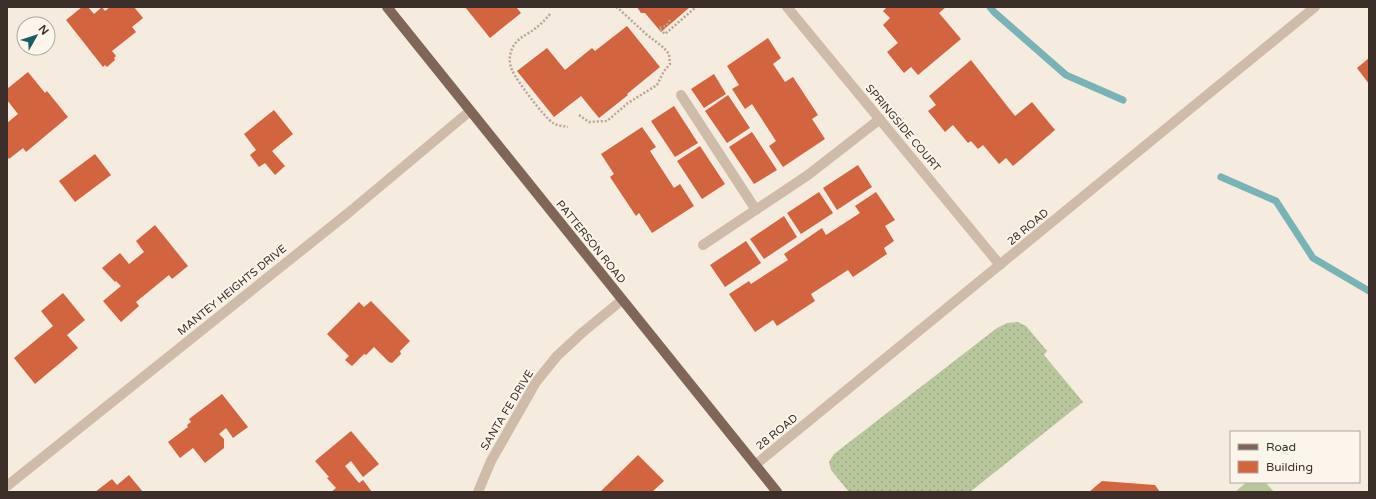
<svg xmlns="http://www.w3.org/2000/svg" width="1376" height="499" viewBox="0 0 1376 499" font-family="'Varela Round',sans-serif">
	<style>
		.grass { fill: url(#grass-dots) }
		.park { fill: #b8c69c }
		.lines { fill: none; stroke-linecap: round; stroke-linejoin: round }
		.stream { stroke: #7ab3b6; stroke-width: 7 }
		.building { fill: #d26540 }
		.path { stroke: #bba493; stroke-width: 2.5; stroke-dasharray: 2 2; stroke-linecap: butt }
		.minor { stroke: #cfbba9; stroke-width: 10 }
		.major { stroke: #7f6659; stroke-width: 10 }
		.labels { text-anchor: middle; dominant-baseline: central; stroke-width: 4; stroke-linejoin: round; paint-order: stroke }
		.street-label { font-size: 11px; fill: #3c2f29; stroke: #fcf5ec }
	</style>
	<defs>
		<pattern id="grass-dots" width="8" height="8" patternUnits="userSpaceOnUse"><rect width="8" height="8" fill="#b8c69c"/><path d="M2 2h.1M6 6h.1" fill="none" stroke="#9faa86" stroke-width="1.8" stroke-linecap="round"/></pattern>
	</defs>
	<rect width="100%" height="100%" fill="#f5ebdf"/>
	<!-- grass -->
	<polygon class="grass" points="1018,322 1026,326 1047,351 1044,355 1083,402 970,492 849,492 831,470 829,462 834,454 997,328 1007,323"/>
	<!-- park -->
	<polygon class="park" points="1247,482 1265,482 1274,492 1235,492"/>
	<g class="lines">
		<!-- stream -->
		<g class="stream">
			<polyline points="990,7 994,12 1066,75 1123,100"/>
			<polyline points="1221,177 1276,201 1313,258 1369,291"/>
		</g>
	</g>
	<!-- building -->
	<g class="building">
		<polygon points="82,7 88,7 94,14 102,7 105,11 110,7 134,7 143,18 132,27 136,32 112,51 116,56 114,58 115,60 107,67 105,65 103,67 66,20"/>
		<polygon points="465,7 516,7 521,13 490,38"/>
		<polygon points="637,7 690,7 661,32 645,13 641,13"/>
		<polygon points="887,7 946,7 939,13 961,39 918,75 911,67 904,73 887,52 898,43 883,25 890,18 883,11"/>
		<polygon points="627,26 660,67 627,94 628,95 599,118 581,96 554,117 517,71 547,48 565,70 592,48 595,51"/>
		<polygon points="768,38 781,58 773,64 785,82 793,77 818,115 812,119 825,139 783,167 769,146 776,141 752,104 745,109 732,89 739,85 727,66"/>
		<polygon points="1369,58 1369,84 1357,68"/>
		<polygon points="971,60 1015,116 1032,102 1055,130 1013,166 1006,158 999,164 983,145 978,149 971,141 968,143 953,125 945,132 928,111 936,105 929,96"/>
		<polygon points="28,72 45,93 47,91 68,117 26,152 23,148 9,159 7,156 7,136 8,132 7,130 7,123 18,114 7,100 7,89"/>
		<polygon points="714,74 726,94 704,108 691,89"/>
		<polygon points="728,95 750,128 727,143 705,111"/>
		<polygon points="674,106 698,143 675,157 651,121"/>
		<polygon points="274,110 293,134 272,151 285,166 275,175 265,163 259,167 250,155 256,150 244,134"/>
		<polygon points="642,127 656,147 650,151 674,188 680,184 694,206 652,233 639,213 636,216 610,177 614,174 601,154"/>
		<polygon points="752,132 777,170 754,184 729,147"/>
		<polygon points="700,146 725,184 702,199 677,161"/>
		<polygon points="95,154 111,175 75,202 59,181"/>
		<polygon points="858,165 872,187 837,210 823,188"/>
		<polygon points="819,192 833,213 801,234 787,213"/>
		<polygon points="876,192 895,220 885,226 894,241 884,248 887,254 853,277 848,270 811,294 815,301 777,326 773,320 755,332 729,294 749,281 751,284 788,260 784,254 822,228 826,235 860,213 855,206"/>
		<polygon points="784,216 797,237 764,259 750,239"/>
		<polygon points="155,225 188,266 172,279 169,275 136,302 139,306 121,322 103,301 121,286 116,281 115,282 102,268 120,253 129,264 144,252 136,241"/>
		<polygon points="746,241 761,263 725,287 710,265"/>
		<polygon points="63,293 85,320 67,335 78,348 35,384 14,358 53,326 41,311"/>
		<polygon points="371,301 410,341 400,351 401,354 392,363 389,362 374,347 366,355 364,354 352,366 345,360 349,356 327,334 359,302 364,307"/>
		<polygon points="222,394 248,427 233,438 226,428 219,434 224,439 224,448 205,463 193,448 180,458 168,442 188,427 187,425 191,422 189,419"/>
		<polygon points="351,431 379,464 363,477 351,461 345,466 359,483 363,480 372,492 331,492 336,488 327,478 329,477 315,461"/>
		<polygon points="638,455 664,481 652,492 600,492"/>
		<polygon points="129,475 143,492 95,492 112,479 117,485"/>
		<polygon points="1102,481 1155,485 1160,492 1089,492"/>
	</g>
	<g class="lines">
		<!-- path -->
		<g class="path">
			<path d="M550,14C546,19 542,23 537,27C528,35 517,37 512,49C509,56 509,63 512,70C516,80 544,117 553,123C558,126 563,126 568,127"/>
			<polyline points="670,20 666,26 659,28 665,34 696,7"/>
			<polyline points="579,115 589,122 607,121 628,103 657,85 664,71 670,64 669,54 664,48 646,34 619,9 616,7"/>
		</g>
		<!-- minor -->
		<g class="minor">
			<polyline points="787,7 1000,265"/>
			<polyline points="681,95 756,210"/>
			<polyline points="703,245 808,175 880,119"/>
			<path d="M755,465C943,313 1128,159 1315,7"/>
			<polyline points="7,486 347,214 470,111"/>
			<polyline points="478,492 491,461 536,382 557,356 583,332 622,300"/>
		</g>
		<!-- major -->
		<polyline class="major" points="387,7 777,492"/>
	</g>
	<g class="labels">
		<!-- street labels -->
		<g class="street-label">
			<text transform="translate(903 128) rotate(50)">SPRINGSIDE COURT</text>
			<text transform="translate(1028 227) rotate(-40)">28 ROAD</text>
			<text transform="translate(591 242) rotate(51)">PATTERSON ROAD</text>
			<text transform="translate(232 290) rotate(-39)">MANTEY HEIGHTS DRIVE</text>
			<text transform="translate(507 410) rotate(-59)">SANTA FE DRIVE</text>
			<text transform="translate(777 432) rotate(-39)">28 ROAD</text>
		</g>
	</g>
	<!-- border -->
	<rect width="1376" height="499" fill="none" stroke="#3c2f29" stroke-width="16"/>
	<!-- legend -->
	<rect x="1230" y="431" width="130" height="52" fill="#fcf5ec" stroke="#afa69e"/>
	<rect x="1238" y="444" width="20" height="6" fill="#7f6659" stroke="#afa69e"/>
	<text x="1266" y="451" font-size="12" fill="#3c2f29">Road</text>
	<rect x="1238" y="461" width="20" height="12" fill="#d26540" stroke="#afa69e"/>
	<text x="1266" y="471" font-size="12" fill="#3c2f29">Building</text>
	<!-- north arrow -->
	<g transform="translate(36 36) rotate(51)"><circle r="19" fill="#fcf5ec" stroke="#afa69e"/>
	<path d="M0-3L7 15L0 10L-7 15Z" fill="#1a5d62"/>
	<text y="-6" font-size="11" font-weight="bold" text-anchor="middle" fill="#3c2f29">N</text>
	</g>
</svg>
